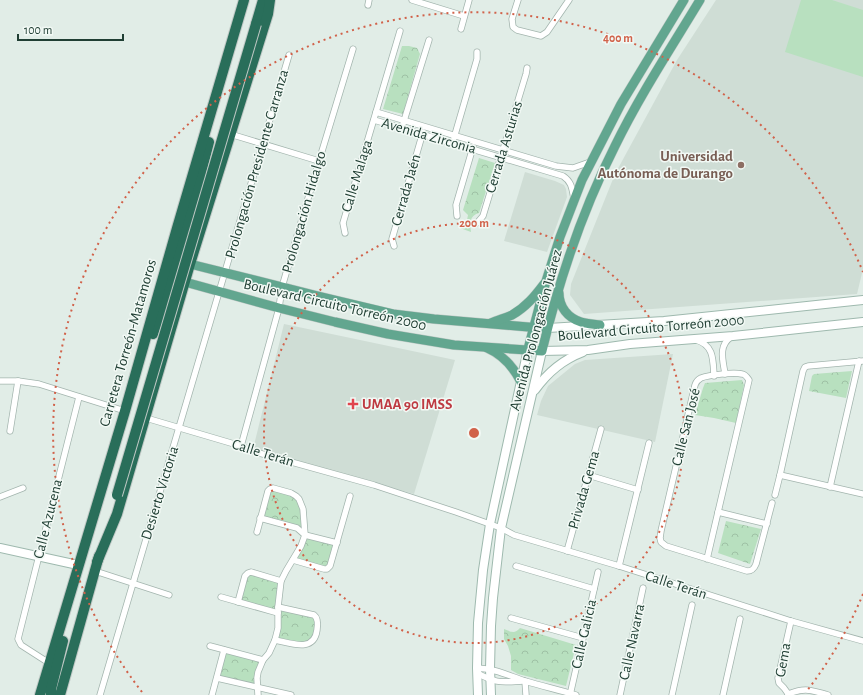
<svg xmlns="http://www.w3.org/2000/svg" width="863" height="695" viewBox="0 0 863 695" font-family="'Alegreya Sans',sans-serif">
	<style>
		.built { fill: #cfddd5 }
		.grass { fill: #b8e0bf }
		.park { fill: url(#park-crowns) }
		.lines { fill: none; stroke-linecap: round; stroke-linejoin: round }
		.street-casing { stroke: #a3b5ae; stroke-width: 7 }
		.secondary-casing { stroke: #9eb9ae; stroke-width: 10 }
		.primary-casing { stroke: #c1c9c6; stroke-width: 10 }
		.highway-casing { stroke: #c1c9c6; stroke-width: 12 }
		.street { stroke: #fff; stroke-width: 5.5 }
		.secondary { stroke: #fff; stroke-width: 8 }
		.primary { stroke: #62a68f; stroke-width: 9 }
		.highway { stroke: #296e5a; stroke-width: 10 }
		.highway-bridge-casing { stroke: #c1c9c6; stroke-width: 12; stroke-linecap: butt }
		.highway-bridge { stroke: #296e5a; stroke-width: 10 }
		.ring { fill: none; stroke: #d1624a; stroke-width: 2; stroke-dasharray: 2 4 }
		.education-dot { fill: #8d6e63; stroke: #f2f9f5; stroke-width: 1.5 }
		.health-dot { fill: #e0444e; stroke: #f2f9f5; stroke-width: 1.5 }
		.labels { text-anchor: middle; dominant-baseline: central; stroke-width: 3; stroke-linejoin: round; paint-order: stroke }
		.street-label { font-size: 15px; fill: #203f34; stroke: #f2f9f5 }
		.education-label { font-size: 15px; font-weight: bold; fill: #785e54; stroke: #f2f9f5; text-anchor: end }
		.health-label { font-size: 15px; font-weight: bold; fill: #be3a42; stroke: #f2f9f5; text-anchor: start }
		.centre { fill: #d1624a; stroke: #f2f9f5; stroke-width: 2 }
		.ring-label { font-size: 12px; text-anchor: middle; font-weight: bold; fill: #d1624a; stroke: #f2f9f5; stroke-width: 3; stroke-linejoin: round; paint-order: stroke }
	</style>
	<defs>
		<pattern id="park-crowns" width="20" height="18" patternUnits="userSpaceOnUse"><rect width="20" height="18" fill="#b8e0bf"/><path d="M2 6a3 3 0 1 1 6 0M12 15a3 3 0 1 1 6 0" fill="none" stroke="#9ec1a5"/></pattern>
	</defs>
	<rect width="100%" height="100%" fill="#e1ede7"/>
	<!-- built -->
	<g class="built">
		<polygon points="716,0 863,0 863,269 857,294 584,314 570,295 571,284 615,174 677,60"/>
		<polygon points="525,172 555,181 564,185 566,189 567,197 547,252 504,241"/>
		<polygon points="284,324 455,360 414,494 253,449"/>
		<polygon points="673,354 655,442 537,415 541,401 548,386 575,364 585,360"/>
	</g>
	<!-- grass -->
	<polygon class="grass" points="801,0 832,0 863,10 863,77 785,52"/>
	<!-- park -->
	<g class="park">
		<polygon points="402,46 409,46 417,48 420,54 403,114 383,109"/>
		<path d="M479,158L495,163L479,213C469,216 470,223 471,232L460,228L467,220L468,215L463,210Z"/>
		<polygon points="852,371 846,398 809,391 812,376 814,374"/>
		<polygon points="742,380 744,385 736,423 714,418 695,415 703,388 705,383"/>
		<polygon points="271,489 295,496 301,510 303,530 262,517 270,491"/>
		<polygon points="726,521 761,529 750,564 718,553"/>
		<polygon points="306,536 335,543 327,567 295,559"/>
		<polygon points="251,574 280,582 276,611 239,601 247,578"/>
		<polygon points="279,609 313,615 316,627 313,639 304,644 277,639"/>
		<path d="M520,628L576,645L566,686L518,674L511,670V656L508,646L504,639V629C511,632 515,634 520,628Z"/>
		<polygon points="225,651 261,661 256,687 218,678"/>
	</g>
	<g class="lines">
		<!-- street casing -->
		<g class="street-casing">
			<g id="street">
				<polyline points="412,0 464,16"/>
				<polyline points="518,0 512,19 513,27 517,30 541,36 547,32 569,0"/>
				<polyline points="368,5 369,0"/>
				<polyline points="461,29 469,0"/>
				<polyline points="376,112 400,31"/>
				<path d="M374,120L563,176C572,182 572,189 574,199"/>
				<polyline points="403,124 429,40"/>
				<polyline points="230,134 319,161"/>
				<polyline points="454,138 477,59 477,52"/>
				<polyline points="457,216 456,205 473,147"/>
				<polyline points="477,223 483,216 526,74 527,68"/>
				<polyline points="345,233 343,223 376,112 556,166 573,168 590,162"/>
				<polyline points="394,246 392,239 423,132"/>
				<path d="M696,340C714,345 713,360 714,376"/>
				<path d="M725,374C723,360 718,346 731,337"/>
				<polyline points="0,381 18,381 39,384 125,411"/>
				<polyline points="146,418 241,446 252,451 374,485 456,512 501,528 514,535 619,566 791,621 863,641"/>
				<polyline points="10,431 18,381"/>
				<polyline points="241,446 279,308 282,287 319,161 353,49"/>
				<polyline points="588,475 638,490"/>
				<polyline points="780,475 863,494"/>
				<polyline points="830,487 859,361"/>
				<polyline points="775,495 780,475 803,371 805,367 808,366 863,361"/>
				<polyline points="0,497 23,488"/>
				<polyline points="718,512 767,524"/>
				<polyline points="260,518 297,528 305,535 337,543"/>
				<polyline points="257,532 268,491 270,489 273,488 291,493 296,496 299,499 303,509 305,535 301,546 286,571 281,581 278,607 278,628 275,640 269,653 263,660 258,672 257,678 258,695"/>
				<polyline points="567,551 601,429"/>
				<path d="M707,559L749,380C747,377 745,374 742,374C733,372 709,375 701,378C697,380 696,382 695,385L661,531L660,538L661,542L666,546L747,571C752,571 754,569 756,564L772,503"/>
				<polyline points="293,560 324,569 327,569 330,566 350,496"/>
				<polyline points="516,566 594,589"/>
				<polyline points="619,566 649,443"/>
				<polyline points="95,571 169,595"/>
				<polyline points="221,597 278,613"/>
				<polyline points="238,602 245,576 248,573 251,572 281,581"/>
				<polyline points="511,618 583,638"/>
				<path d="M275,640C291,643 314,653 317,630C318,624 318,618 314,615L278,607"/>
				<polyline points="210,646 263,660"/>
				<polyline points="49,663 21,645 18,639 79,397"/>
				<path d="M477,668C496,669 507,675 525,681C542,686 559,690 576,695"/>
				<path d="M477,673C497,684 501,682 523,681"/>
				<polyline points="217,678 291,695"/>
				<polyline points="525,681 526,695"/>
				<path d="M788,694C806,687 810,690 828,695"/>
				<polyline points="100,695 289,55"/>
				<polyline points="212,695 224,650"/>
				<polyline points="570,695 598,572"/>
				<polyline points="620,695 643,588"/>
				<polyline points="672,695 692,605"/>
				<polyline points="723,695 740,619"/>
				<polyline points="789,695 784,688 779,683 778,678 791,621"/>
			</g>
		</g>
		<!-- secondary casing -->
		<g class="secondary-casing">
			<g id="secondary">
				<polyline points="548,328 664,321 863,300"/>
				<path d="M535,390C548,372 562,360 583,352"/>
				<polyline points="0,548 78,565"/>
				<polyline points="478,695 477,668 478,623 483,570 490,524 528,349"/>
				<polyline points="491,695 490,669 491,626 493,598 501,528 542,351 588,350 630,344 733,336 863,322"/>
			</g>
		</g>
		<!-- primary casing -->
		<g class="primary-casing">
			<g id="primary">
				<polyline points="190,264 318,296 393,314 434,319 540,328"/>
				<path d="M185,282L279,308L335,322L388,334L454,345L542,351C559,280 582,211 615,146C640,95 671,48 700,0"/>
				<path d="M559,293C559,307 568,318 581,322C587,324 594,324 600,325"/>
				<path d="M491,323C498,320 505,318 512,315C526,307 535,296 544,284"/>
				<path d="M487,348C503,355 513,366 521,382"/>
				<polyline points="528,349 546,281 560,237 582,180 621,104 684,0"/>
			</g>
		</g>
		<!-- highway casing -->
		<g class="highway-casing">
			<g id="highway">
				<polyline points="256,24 263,0"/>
				<polyline points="153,334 165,300 199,181 209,142"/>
				<polyline points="97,562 117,514 190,264 268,14 270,0"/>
				<polyline points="40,695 125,411 177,228 244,0"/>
				<polyline points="51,695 51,689 63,641"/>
				<polyline points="60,695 99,556"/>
			</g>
		</g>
		<!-- street -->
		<use href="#street" class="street"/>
		<!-- secondary -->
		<use href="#secondary" class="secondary"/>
		<!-- primary -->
		<use href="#primary" class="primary"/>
		<!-- highway -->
		<use href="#highway" class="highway"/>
		<!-- highway-bridge casing -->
		<g class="highway-bridge-casing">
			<polyline id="highway-bridge" points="117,495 256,24"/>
		</g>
		<!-- highway-bridge -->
		<use href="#highway-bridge" class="highway-bridge"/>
	</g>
	<!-- distance rings -->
	<g class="ring">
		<circle cx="474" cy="433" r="210"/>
		<path d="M863 594A421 421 0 0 1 806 692M142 692A421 421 0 1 1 863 272"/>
	</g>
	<!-- markers -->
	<circle class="education-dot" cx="741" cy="165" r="4"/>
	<path class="health-dot" d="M351 398h4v4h4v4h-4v4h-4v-4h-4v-4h4z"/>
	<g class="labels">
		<!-- street labels -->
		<g class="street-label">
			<text transform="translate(429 136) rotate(16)">Avenida Zirconia</text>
			<text transform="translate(504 147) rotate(-73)">Cerrada Asturias</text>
			<text transform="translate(257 164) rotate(-74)">Prolongación Presidente Carranza</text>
			<text transform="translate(357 176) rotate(-73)">Calle Malaga</text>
			<text transform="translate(406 190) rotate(-74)">Cerrada Jaén</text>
			<text transform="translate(304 212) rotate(-74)">Prolongación Hidalgo</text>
			<text transform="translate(335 305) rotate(13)">Boulevard Circuito Torreón 2000</text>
			<text transform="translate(651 328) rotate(-5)">Boulevard Circuito Torreón 2000</text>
			<text transform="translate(536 330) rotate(-75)">Avenida Prolongación Juárez</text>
			<text transform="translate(128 343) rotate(-74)">Carretera Torreón-Matamoros</text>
			<text transform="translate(686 427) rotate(-76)">Calle San José</text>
			<text transform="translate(263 453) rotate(17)">Calle Terán</text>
			<text transform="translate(584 490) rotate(-74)">Privada Gema</text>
			<text transform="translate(160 493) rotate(-73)">Desierto Victoria</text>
			<text transform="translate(48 519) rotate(-76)">Calle Azucena</text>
			<text transform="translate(676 585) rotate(18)">Calle Terán</text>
			<text transform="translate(584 634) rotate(-77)">Calle Galicia</text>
			<text transform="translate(632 642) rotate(-78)">Calle Navarra</text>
			<text transform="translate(783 660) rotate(-80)">Gema</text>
		</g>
		<!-- education labels -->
		<g class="education-label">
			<text x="733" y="156">Universidad<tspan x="733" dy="17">Autónoma de Durango</tspan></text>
		</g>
		<!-- health labels -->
		<g class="health-label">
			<text x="362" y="404">UMAA 90 IMSS</text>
		</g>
	</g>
	<circle cx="474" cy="433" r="6" class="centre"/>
	<g class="ring-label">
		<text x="618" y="42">400 m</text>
		<text x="474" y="227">200 m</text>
	</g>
	<!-- scale -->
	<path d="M18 34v6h105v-6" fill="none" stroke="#203f34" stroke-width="2"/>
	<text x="24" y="34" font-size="12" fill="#203f34" stroke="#f2f9f5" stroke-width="3" paint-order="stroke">100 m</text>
</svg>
